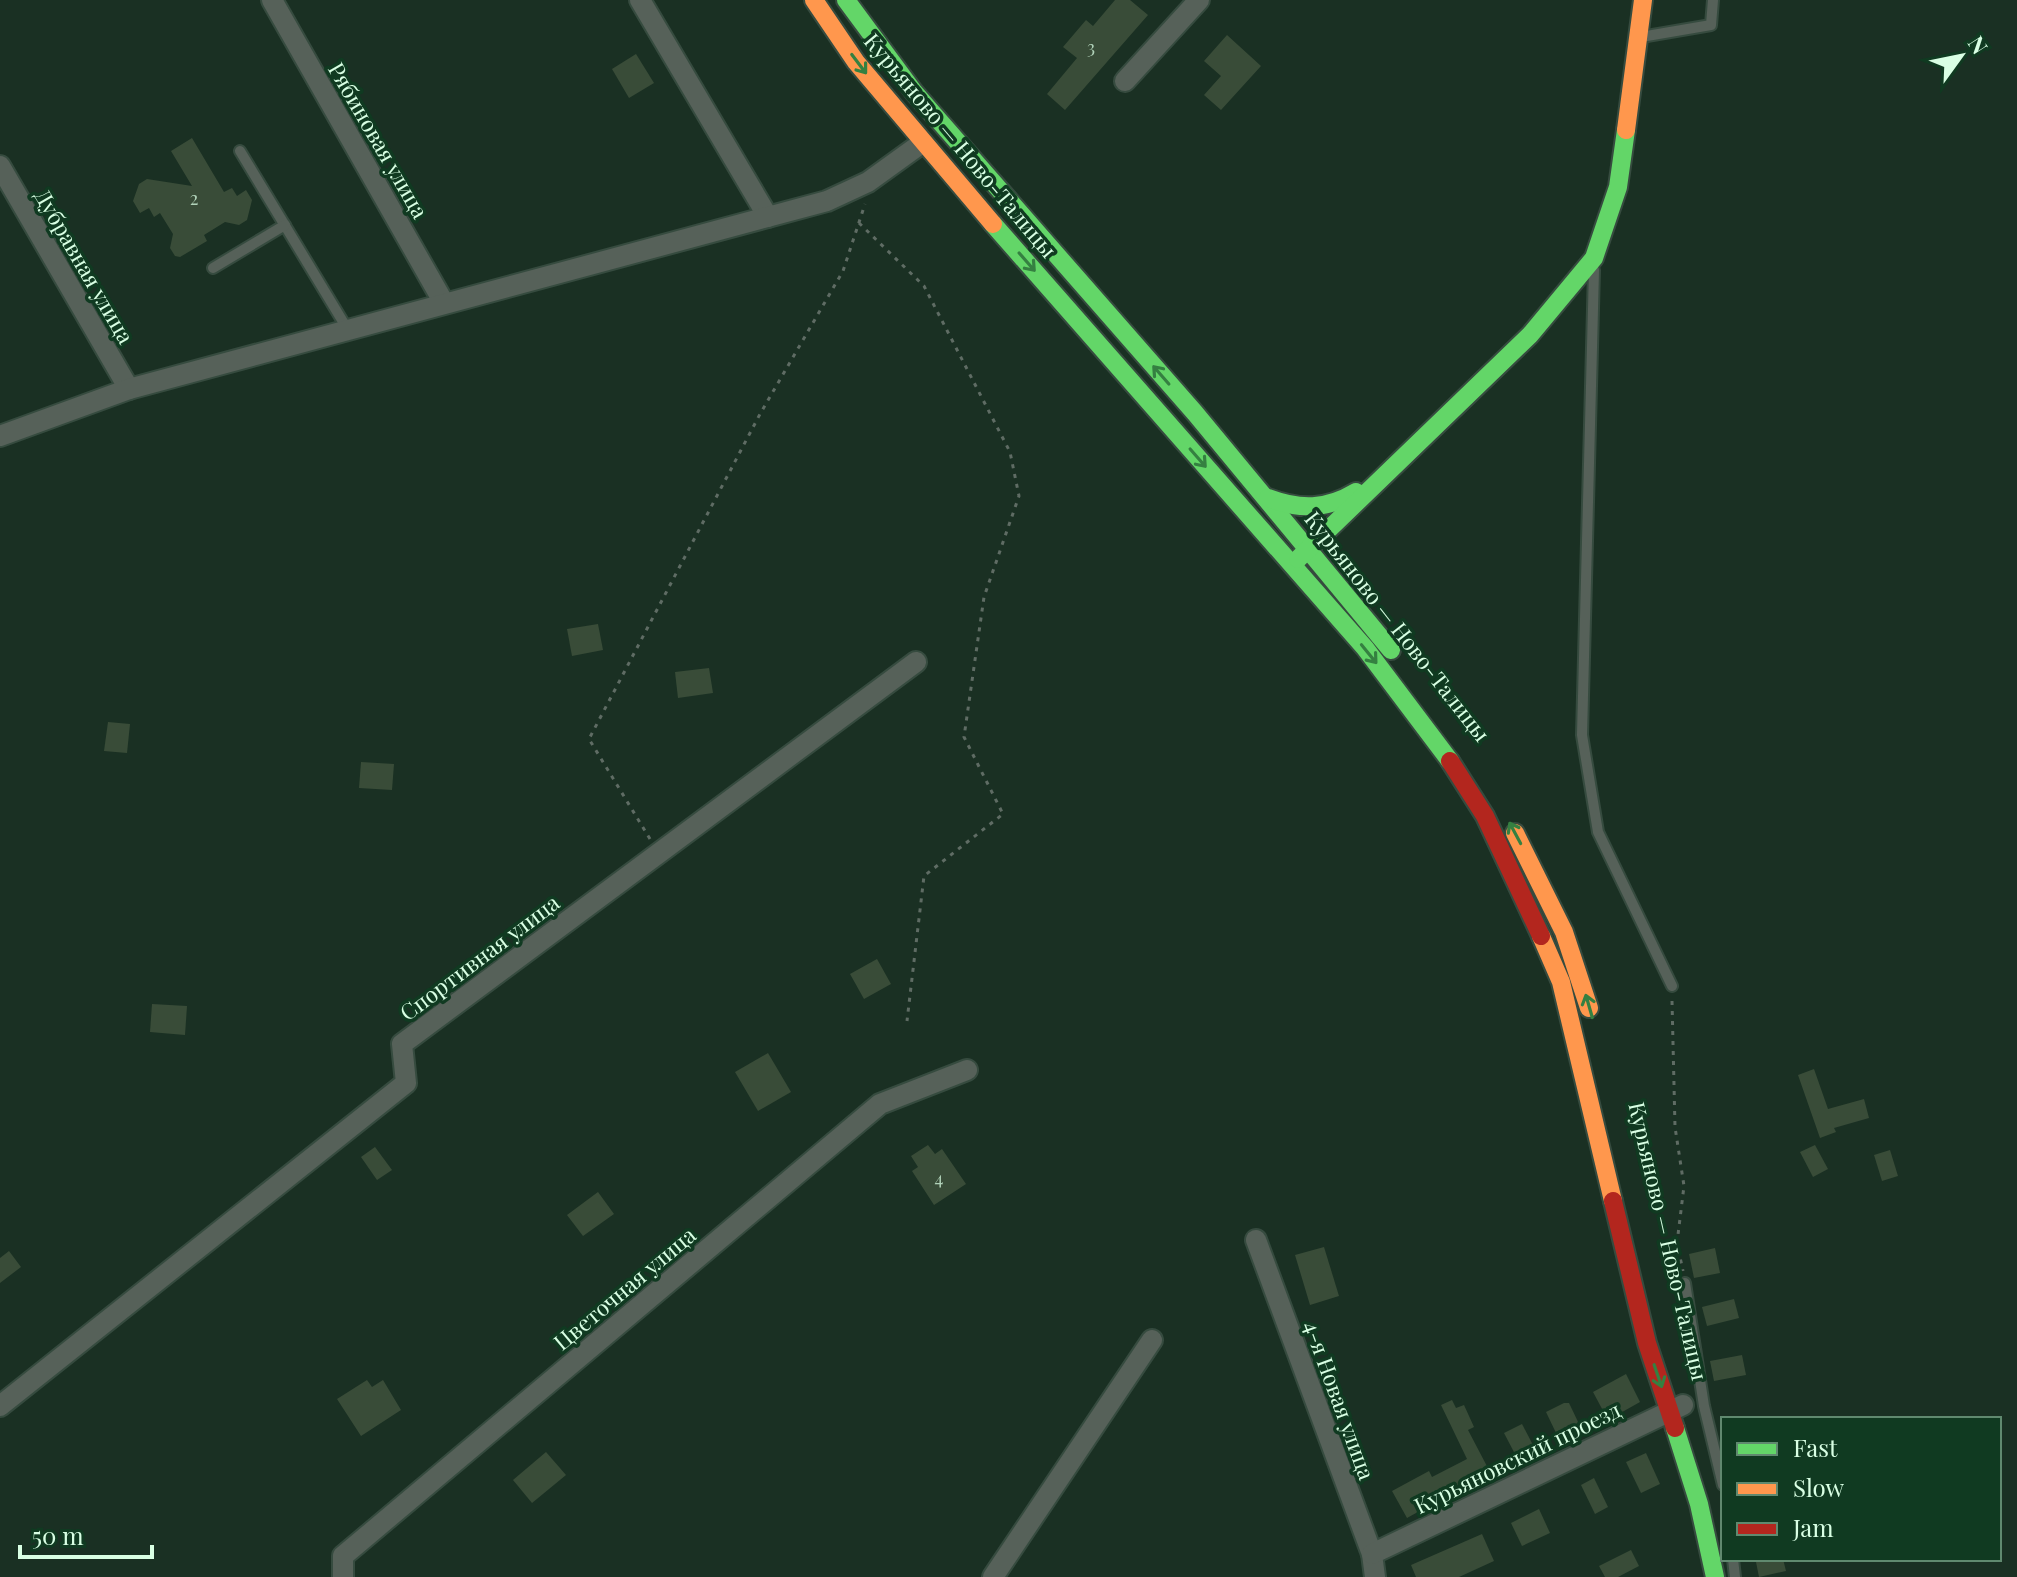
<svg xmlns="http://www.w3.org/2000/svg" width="2017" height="1577" viewBox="0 0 2017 1577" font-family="'Playfair Display',serif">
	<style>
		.building { fill: #394c38 }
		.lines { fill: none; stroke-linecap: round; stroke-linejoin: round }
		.lane-casing { stroke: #364b3f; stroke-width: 14 }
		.street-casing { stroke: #364b3f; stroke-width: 24 }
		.fast-casing { stroke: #364b3f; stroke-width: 22 }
		.slow-casing { stroke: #364b3f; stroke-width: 22 }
		.jam-casing { stroke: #364b3f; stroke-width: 22 }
		.path { stroke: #5f6c64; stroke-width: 3; stroke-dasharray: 4 6; stroke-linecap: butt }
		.lane { stroke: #566159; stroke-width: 10 }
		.street { stroke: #566159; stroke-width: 20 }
		.fast { stroke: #63d668; stroke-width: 18 }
		.slow { stroke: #ff974d; stroke-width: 18 }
		.jam { stroke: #b3261e; stroke-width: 18 }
		.oneway { stroke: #358041 }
		.labels { text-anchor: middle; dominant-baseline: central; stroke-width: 7; stroke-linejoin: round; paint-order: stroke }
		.number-label { font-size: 18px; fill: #b1d2b9 }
		.street-label { font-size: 22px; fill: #d9ffe4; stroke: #103a21 }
	</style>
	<rect width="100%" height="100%" fill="#1a3023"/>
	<!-- building -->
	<g class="building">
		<polygon points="1115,0 1130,0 1148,15 1065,110 1047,94 1077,58 1063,47 1086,20 1093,26"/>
		<polygon points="1227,35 1261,66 1221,110 1204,95 1221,76 1204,61"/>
		<polygon points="636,54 654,83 629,98 612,69"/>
		<polygon points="192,138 224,192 232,188 237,196 246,190 252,200 247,220 239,225 225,222 204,235 207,241 180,257 175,256 170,248 173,234 160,213 154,217 149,208 140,213 133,201 139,184 147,179 192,186 171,151"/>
		<polygon points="598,624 603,650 572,656 567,629"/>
		<polygon points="709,668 713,693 678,698 675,672"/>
		<polygon points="108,722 130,724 127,753 104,751"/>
		<polygon points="361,762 394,764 392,790 359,788"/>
		<polygon points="877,959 891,984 864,999 850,974"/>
		<polygon points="152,1004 187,1006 185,1035 150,1032"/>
		<polygon points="768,1053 791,1092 758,1111 735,1072"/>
		<polygon points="1814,1069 1828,1109 1864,1099 1869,1118 1834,1128 1836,1132 1820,1138 1798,1075"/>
		<polygon points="928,1145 935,1154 942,1149 966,1184 934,1205 912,1171 918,1167 911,1156"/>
		<polygon points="1815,1145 1828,1169 1813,1177 1800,1152"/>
		<polygon points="375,1147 392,1170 377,1180 361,1157"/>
		<polygon points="1890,1150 1898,1176 1882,1181 1874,1155"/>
		<polygon points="598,1192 614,1214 583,1236 567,1215"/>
		<polygon points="1324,1247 1339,1296 1310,1305 1295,1255"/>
		<polygon points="1715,1248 1720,1273 1694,1278 1689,1254"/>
		<polygon points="9,1251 21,1267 0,1283 0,1258"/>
		<polygon points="1734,1299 1739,1318 1707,1326 1702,1307"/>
		<polygon points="1742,1355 1746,1375 1714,1381 1710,1361"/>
		<polygon points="1626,1374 1640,1402 1608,1420 1593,1392"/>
		<polygon points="367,1380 372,1387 383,1380 401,1410 361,1436 337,1399"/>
		<polygon points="1452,1400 1456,1408 1464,1405 1474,1427 1468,1430 1490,1472 1407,1518 1392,1491 1429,1471 1432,1477 1467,1459 1441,1405"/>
		<polygon points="1564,1403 1569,1403 1580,1426 1558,1437 1546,1412"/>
		<polygon points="1522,1424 1534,1447 1516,1456 1504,1433"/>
		<polygon points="546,1452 566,1475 532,1503 513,1480"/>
		<polygon points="1646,1453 1660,1484 1641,1493 1626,1462"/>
		<polygon points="1594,1478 1608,1507 1595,1514 1581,1485"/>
		<polygon points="1539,1509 1550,1533 1522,1546 1511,1523"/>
		<polygon points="1482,1534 1494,1561 1459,1577 1416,1577 1411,1565"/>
		<polygon points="1631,1550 1639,1566 1618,1577 1605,1577 1599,1566"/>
		<polygon points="1768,1559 1783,1559 1786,1571 1759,1577 1756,1562"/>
	</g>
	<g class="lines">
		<!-- lane casing -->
		<g class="lane-casing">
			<g id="lane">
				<polyline points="1641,37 1711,25 1713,0"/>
				<polyline points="240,151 348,330"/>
				<polyline points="213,268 285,225"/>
				<polyline points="1594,270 1582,735 1598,832 1672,986"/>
				<polyline points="1685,1283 1704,1406 1723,1485"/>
				<polyline points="1733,1559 1735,1577"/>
			</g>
		</g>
		<!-- street casing -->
		<g class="street-casing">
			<g id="street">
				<polyline points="272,0 444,303"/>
				<polyline points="640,0 768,217"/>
				<polyline points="1125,81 1199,0"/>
				<polyline points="0,166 129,389"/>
				<polyline points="0,436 129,389 827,201 868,182 922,143"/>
				<polyline points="1256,1240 1372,1554 1375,1577"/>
				<polyline points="0,1406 406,1083 402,1044 916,662"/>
				<polyline points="1372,1554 1683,1405"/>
				<polyline points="343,1577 343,1556 880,1104 967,1070"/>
				<polyline points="993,1577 1152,1340"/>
			</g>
		</g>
		<!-- fast casing -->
		<g class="fast-casing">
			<g id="fast">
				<polyline points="846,0 914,92 1195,413 1391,650"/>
				<polyline points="993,224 1365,648 1450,761"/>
				<path d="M1268,498C1300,510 1326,510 1356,492"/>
				<polyline points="1298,559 1530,335 1594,258 1618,187 1626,130"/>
				<polyline points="1675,1428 1699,1504 1715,1577"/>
			</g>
		</g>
		<!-- slow casing -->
		<g class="slow-casing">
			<g id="slow">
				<polyline points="814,0 856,62 993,224"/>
				<polyline points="1626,130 1643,0"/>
				<polyline points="1515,833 1564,932 1589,1008"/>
				<polyline points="1541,936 1561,982 1613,1201"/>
			</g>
		</g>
		<!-- jam casing -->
		<g class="jam-casing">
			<g id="jam">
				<polyline points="1450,761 1485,816 1541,936"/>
				<polyline points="1613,1201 1647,1343 1675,1428"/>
			</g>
		</g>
		<!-- path -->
		<g class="path">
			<polyline points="859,223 924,286 1010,452 1019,496 984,597 964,737 1003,814 924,876 907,1021"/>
			<polyline points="650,839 589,739 760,414 843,271 865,204"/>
			<polyline points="1672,1001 1675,1127 1684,1186 1677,1243 1683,1271"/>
		</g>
		<!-- lane -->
		<use href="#lane" class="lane"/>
		<!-- street -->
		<use href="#street" class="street"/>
		<!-- fast -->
		<use href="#fast" class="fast"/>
		<!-- slow -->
		<use href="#slow" class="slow"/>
		<!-- jam -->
		<use href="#jam" class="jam"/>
	</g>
	<!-- one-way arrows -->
	<defs><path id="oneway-shaft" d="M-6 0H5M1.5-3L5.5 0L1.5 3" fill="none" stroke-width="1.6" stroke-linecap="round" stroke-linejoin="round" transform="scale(2)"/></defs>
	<g class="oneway">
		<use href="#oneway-shaft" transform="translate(859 64) rotate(53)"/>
		<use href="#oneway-shaft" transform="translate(1027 262) rotate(49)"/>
		<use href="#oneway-shaft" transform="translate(1161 375) rotate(-131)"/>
		<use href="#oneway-shaft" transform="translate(1198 458) rotate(49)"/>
		<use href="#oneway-shaft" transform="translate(1369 654) rotate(51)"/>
		<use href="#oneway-shaft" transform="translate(1515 833) rotate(-118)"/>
		<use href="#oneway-shaft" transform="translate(1589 1006) rotate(-106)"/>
		<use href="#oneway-shaft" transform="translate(1658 1376) rotate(71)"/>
	</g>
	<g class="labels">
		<!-- number labels -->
		<g class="number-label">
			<text x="1091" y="47">3</text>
			<text x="194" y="198">2</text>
			<text x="939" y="1178">4</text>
		</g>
		<!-- street labels -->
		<g class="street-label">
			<text transform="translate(379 140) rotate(60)">Рябиновая улица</text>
			<text transform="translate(961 145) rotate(50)">Курьяново — Ново-Талицы</text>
			<text transform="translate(85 266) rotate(60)">Дубравная улица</text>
			<text transform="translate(1398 626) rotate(52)">Курьяново — Ново-Талицы</text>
			<text transform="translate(479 957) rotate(-37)">Спортивная улица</text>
			<text transform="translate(1669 1241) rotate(77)">Курьяново — Ново-Талицы</text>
			<text transform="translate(624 1288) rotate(-40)">Цветочная улица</text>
			<text transform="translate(1340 1400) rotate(70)">4-я Новая улица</text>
			<text transform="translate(1517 1457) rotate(-26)">Курьяновский проезд</text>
		</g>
	</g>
	<!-- legend -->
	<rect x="1721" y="1417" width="280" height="144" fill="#103a21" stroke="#60896f" stroke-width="2"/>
	<rect x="1737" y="1443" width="40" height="12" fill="#63d668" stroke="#60896f" stroke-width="2"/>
	<text x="1793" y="1457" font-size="24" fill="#d9ffe4">Fast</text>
	<rect x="1737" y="1483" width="40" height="12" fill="#ff974d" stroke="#60896f" stroke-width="2"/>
	<text x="1793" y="1497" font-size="24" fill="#d9ffe4">Slow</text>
	<rect x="1737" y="1523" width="40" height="12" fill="#b3261e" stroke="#60896f" stroke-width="2"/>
	<text x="1793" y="1537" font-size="24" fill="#d9ffe4">Jam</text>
	<!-- north arrow -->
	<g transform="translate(1961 56) rotate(57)" stroke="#103a21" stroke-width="6" paint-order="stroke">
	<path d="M0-6L14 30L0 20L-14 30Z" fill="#d9ffe4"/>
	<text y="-12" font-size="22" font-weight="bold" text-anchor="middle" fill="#d9ffe4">N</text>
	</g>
	<!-- scale -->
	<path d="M20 1545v12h132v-12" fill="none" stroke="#d9ffe4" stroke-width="4"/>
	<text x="32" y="1545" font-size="24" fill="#d9ffe4" stroke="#103a21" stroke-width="6" paint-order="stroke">50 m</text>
</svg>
